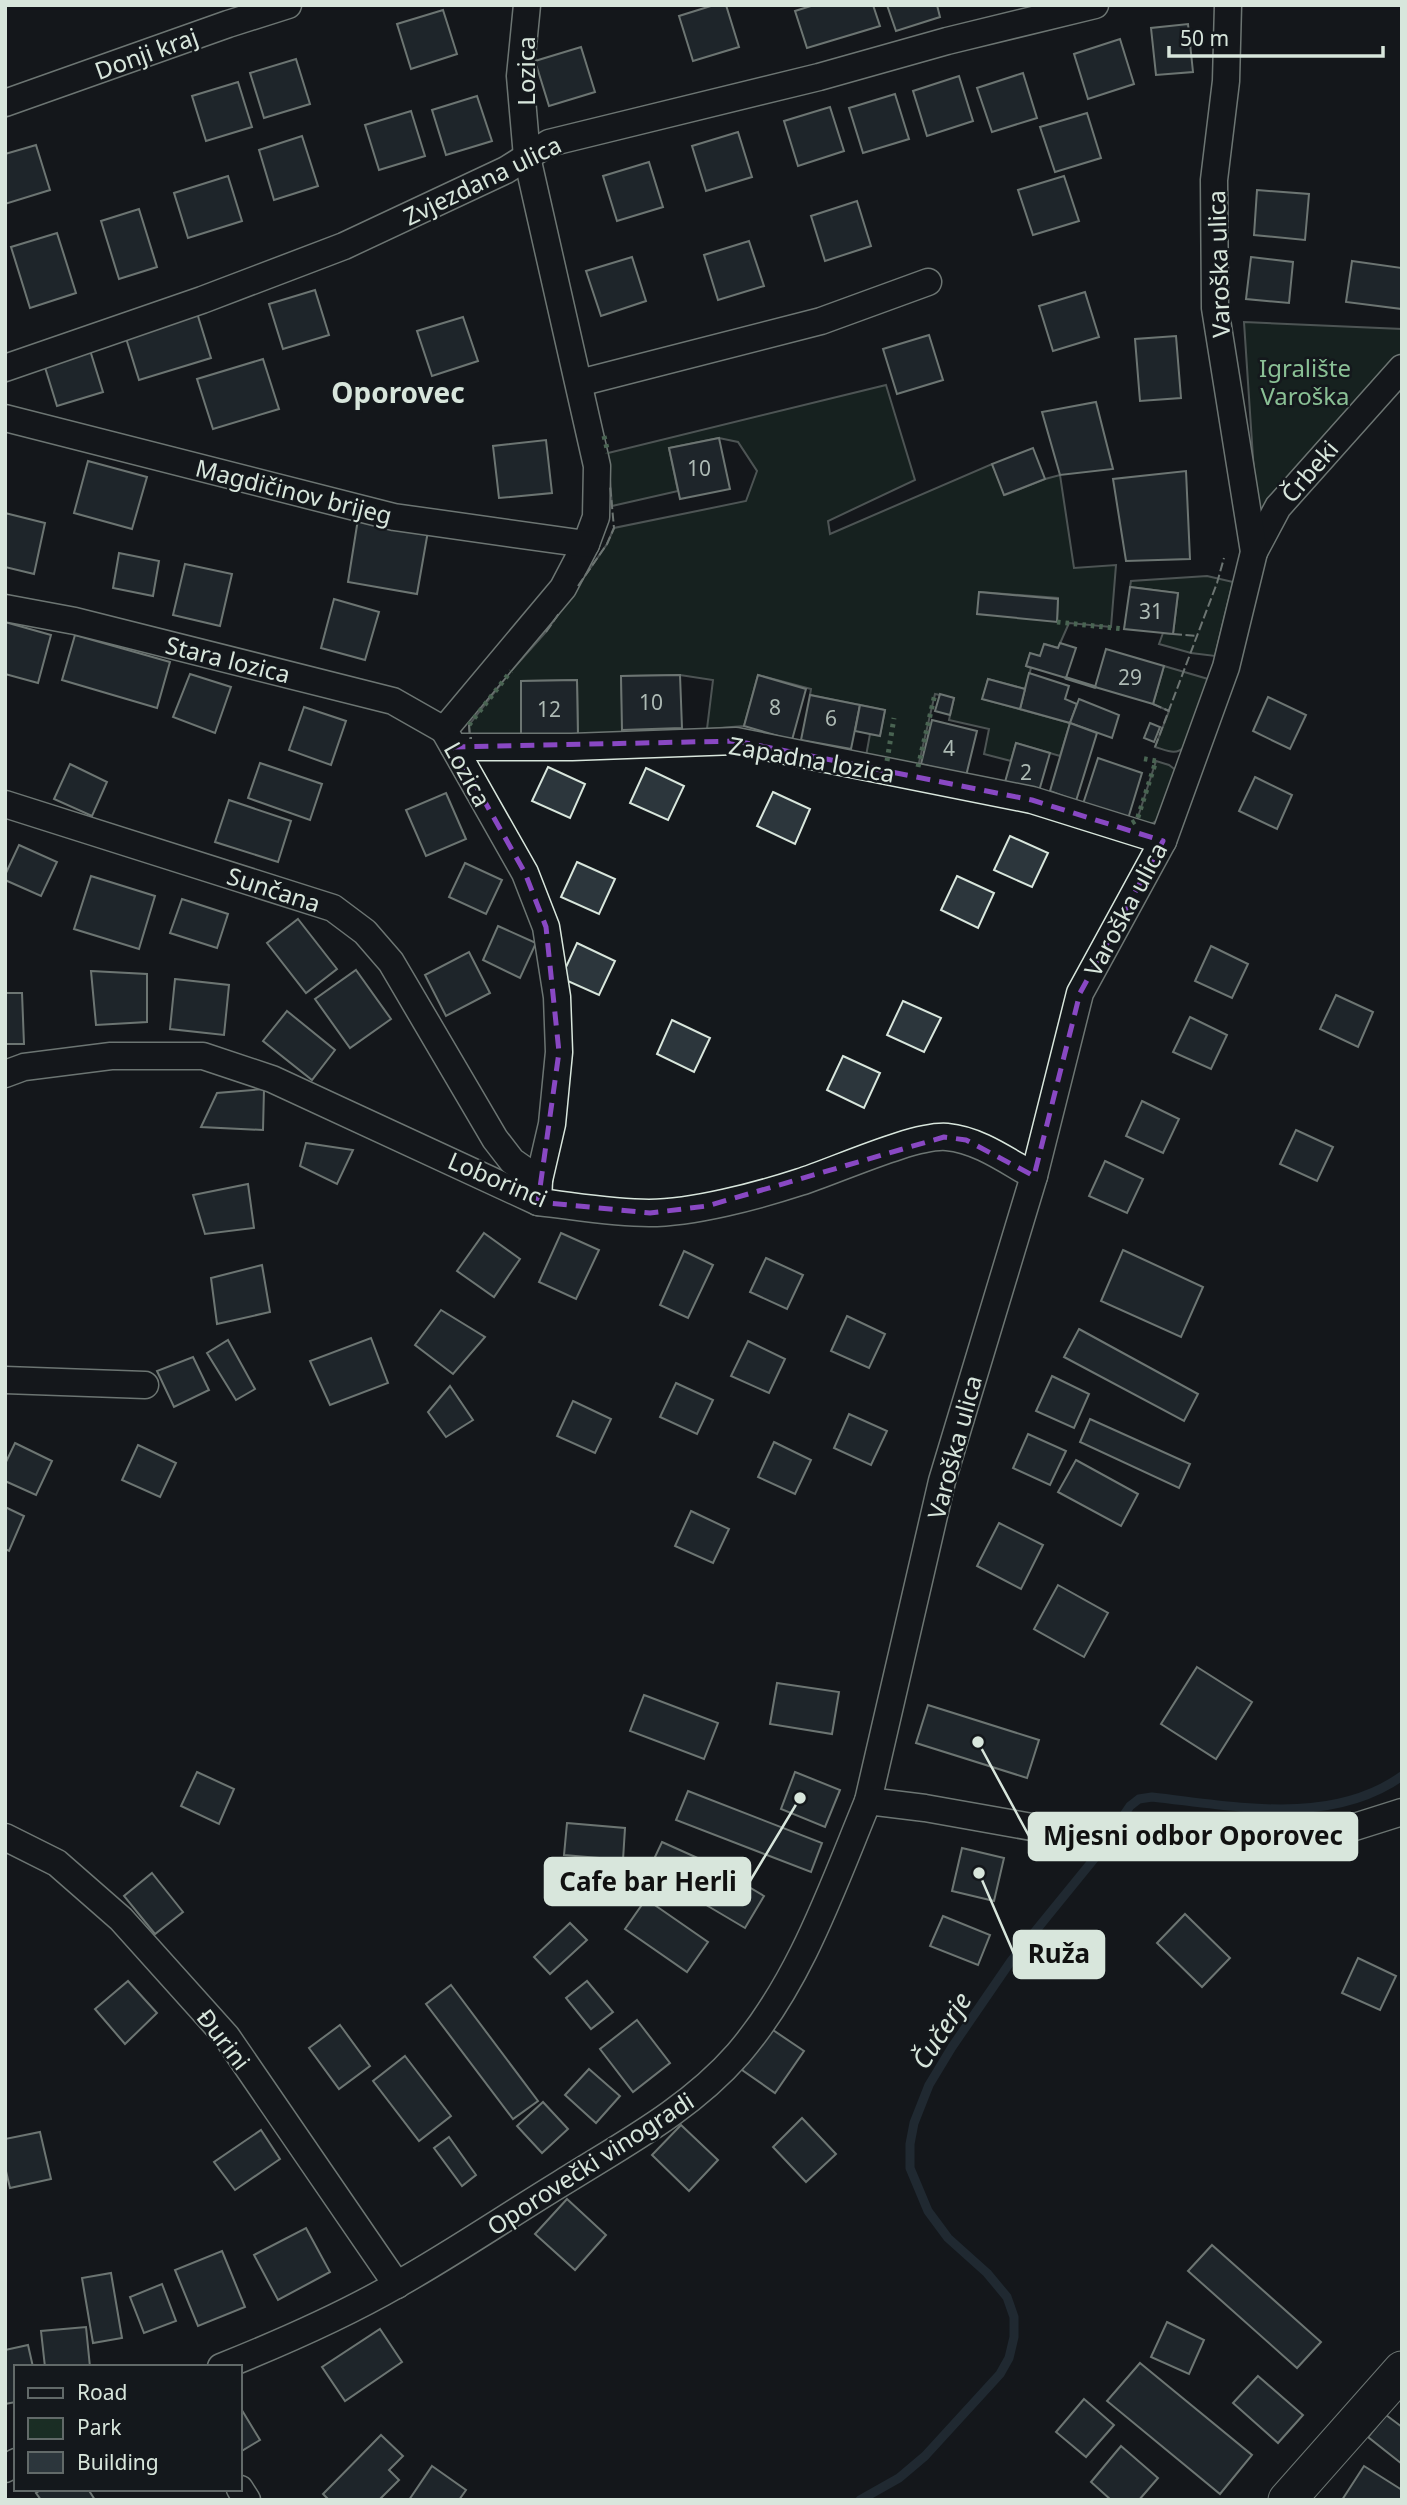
<svg xmlns="http://www.w3.org/2000/svg" width="1407" height="2505" viewBox="0 0 1407 2505" font-family="'Noto Sans',sans-serif">
	<style>
		.green { fill: #1a2d24; stroke: #939e99; stroke-width: 2; fill-rule: evenodd }
		.lines { fill: none; stroke-linecap: round; stroke-linejoin: round }
		.stream { stroke: #2f3f4d; stroke-width: 9 }
		.building { fill: #2c363c; stroke: #d8e6dc; stroke-width: 2 }
		.street-casing { stroke: #d8e6dc; stroke-width: 29 }
		.secondary-casing { stroke: #d8e6dc; stroke-width: 39 }
		.street { stroke: #14181c; stroke-width: 26 }
		.secondary { stroke: #14181c; stroke-width: 37 }
		.hedge { stroke: #8ac095; stroke-width: 5; stroke-dasharray: 3.5 5; stroke-linecap: butt }
		.fence { stroke: #d8e6dc; stroke-width: 2; stroke-dasharray: 9 3.5; stroke-linecap: butt }
		.wall { stroke: #d8e6dc; stroke-width: 3.5 }
		.marked { fill: none; stroke: #8948c3; stroke-width: 5; stroke-dasharray: 14 9; stroke-linejoin: round }
		.labels { text-anchor: middle; dominant-baseline: central; stroke-width: 5; stroke-linejoin: round; paint-order: stroke }
		.number-label { font-size: 21px; fill: #adbab4 }
		.street-label { font-size: 24px; fill: #d8e6dc; stroke: #14181c }
		.park-label { font-size: 24px; fill: #8ac095; stroke: #14181c }
		.water-label { font-size: 26px; font-style: italic; fill: #d8e6dc; stroke: #14181c }
		.quarter-label { font-size: 28px; font-weight: bold; fill: #d8e6dc; stroke: #14181c }
		.leader { fill: none; stroke: #d8e6dc; stroke-width: 2.5 }
		.callout-dot { fill: #d8e6dc; stroke: #14181c; stroke-width: 2.5 }
		.callout { fill: #d8e6dc; stroke: #d8e6dc; stroke-width: 2.5 }
		.callout-label { font-size: 26px; text-anchor: middle; font-weight: bold; fill: #111 }
	</style>
	<rect width="100%" height="100%" fill="#14181c"/>
	<!-- green -->
	<g class="green">
		<polygon points="1244,322 1402,329 1402,359 1257,518"/>
		<path d="M886,385L915,480L828,521L830,534L992,464L1005,495L1045,479L1060,475L1074,568L1116,565L1111,627L1069,623L1058,648L1045,644L1040,656L1030,654L1026,666L1031,668L1025,689L988,679L983,699L1070,723L1060,756L1016,743L1011,761L984,754L989,729L949,720L954,698L935,694L918,767L866,756L870,734L880,735L885,710L810,695L811,689L758,675L744,726L707,729L713,680L680,675L621,676L623,735L578,737L577,680L521,681V738H470L469,725L511,671L546,632L607,544L614,528L746,501L757,471L738,442L719,438L669,448L678,491L612,506L608,453ZM980,592L1058,598L1057,621Z"/>
		<polygon points="1207,576 1233,582 1215,656 1191,653 1159,644 1163,633 1173,634 1178,593 1130,587 1131,581"/>
		<path d="M1164,666L1208,679L1184,747C1176,756 1166,750 1155,747L1169,711L1153,704Z"/>
		<polygon points="1156,761 1169,765 1177,771 1160,818 1153,823 1140,825 1137,820"/>
	</g>
	<g class="lines">
		<!-- stream -->
		<path class="stream" d="M860,2500L899,2478L925,2456L1000,2374L1009,2358L1014,2337V2317L1007,2297L987,2273L948,2238L928,2211L910,2168V2144L914,2123L929,2085L952,2047L1011,1961L1094,1859L1130,1806L1139,1799L1152,1797C1234,1806 1330,1827 1402,1776"/>
	</g>
	<!-- building -->
	<g class="building">
		<polygon points="714,5 726,5 739,47 693,61 679,16"/>
		<polygon points="814,5 873,5 880,26 807,48 795,11"/>
		<polygon points="887,5 937,5 940,17 896,31"/>
		<polygon points="443,10 457,54 411,69 397,24"/>
		<polygon points="1188,24 1193,72 1156,75 1151,28"/>
		<polygon points="1120,39 1134,84 1088,99 1074,54"/>
		<polygon points="581,47 595,92 549,106 535,61"/>
		<polygon points="296,59 310,104 264,118 250,73"/>
		<polygon points="1023,73 1037,118 992,132 977,88"/>
		<polygon points="959,76 973,121 927,136 913,91"/>
		<polygon points="238,82 252,127 206,141 192,96"/>
		<polygon points="895,94 909,139 863,153 849,108"/>
		<polygon points="477,96 492,141 446,155 432,110"/>
		<polygon points="830,107 844,151 798,166 784,121"/>
		<polygon points="411,111 425,156 379,170 365,125"/>
		<polygon points="1087,113 1101,158 1055,172 1040,127"/>
		<polygon points="738,132 752,177 706,191 692,146"/>
		<polygon points="302,136 318,186 274,200 259,150"/>
		<polygon points="36,145 50,190 5,204 5,154"/>
		<polygon points="649,162 663,207 617,221 603,176"/>
		<polygon points="228,176 242,221 188,238 174,193"/>
		<polygon points="1064,176 1079,221 1033,235 1018,190"/>
		<polygon points="1257,190 1309,194 1305,240 1254,235"/>
		<polygon points="857,201 871,246 825,261 811,216"/>
		<polygon points="139,209 157,267 119,279 101,221"/>
		<polygon points="57,233 76,293 30,308 11,247"/>
		<polygon points="749,241 764,286 718,300 704,255"/>
		<polygon points="632,257 646,301 601,316 586,271"/>
		<polygon points="1251,257 1293,262 1289,303 1246,299"/>
		<polygon points="1352,261 1402,268 1402,309 1346,302"/>
		<polygon points="315,290 329,335 283,349 269,304"/>
		<polygon points="1085,292 1099,337 1053,351 1039,306"/>
		<polygon points="197,313 211,358 139,380 125,335"/>
		<polygon points="463,317 478,361 432,376 417,331"/>
		<polygon points="929,335 943,380 897,394 883,349"/>
		<polygon points="1176,336 1181,398 1140,401 1135,339"/>
		<polygon points="89,347 103,392 57,406 43,361"/>
		<polygon points="263,359 279,409 213,429 197,379"/>
		<polygon points="1096,402 1113,469 1060,475 1042,412"/>
		<polygon points="719,438 730,489 680,499 669,448"/>
		<polygon points="546,440 552,493 499,498 493,446"/>
		<polygon points="1033,448 1045,479 1004,495 992,464"/>
		<polygon points="88,461 147,477 132,529 74,513"/>
		<polygon points="1186,471 1190,559 1126,561 1113,479"/>
		<polygon points="5,513 45,523 34,574 5,567"/>
		<polygon points="358,519 428,531 417,594 348,582"/>
		<polygon points="119,553 159,561 153,596 113,588"/>
		<polygon points="185,564 232,574 220,626 173,615"/>
		<polygon points="1130,587 1178,593 1173,634 1124,629"/>
		<polygon points="979,592 1058,599 1057,622 977,614"/>
		<polygon points="334,599 379,612 365,660 321,648"/>
		<polygon points="5,622 51,635 38,683 5,674"/>
		<polygon points="75,635 170,662 157,708 62,680"/>
		<polygon points="1060,643 1076,648 1066,678 1026,666 1030,653 1040,656 1044,644 1058,648"/>
		<polygon points="1106,649 1164,666 1153,704 1095,687"/>
		<polygon points="1029,673 1069,686 1065,699 1077,704 1070,723 1020,709"/>
		<polygon points="190,674 231,687 215,733 173,717"/>
		<polygon points="680,675 682,728 622,730 621,676"/>
		<polygon points="758,675 806,689 792,740 744,726"/>
		<polygon points="988,679 1025,689 1020,709 982,699"/>
		<polygon points="577,680 578,737 521,738 521,681"/>
		<polygon points="940,694 954,698 950,715 935,711"/>
		<polygon points="810,695 860,705 851,749 801,740"/>
		<polygon points="1268,697 1306,715 1290,749 1253,731"/>
		<polygon points="1079,699 1119,715 1112,738 1070,723"/>
		<polygon points="860,705 885,710 880,736 855,731"/>
		<polygon points="304,707 346,721 331,765 289,750"/>
		<polygon points="932,720 977,731 966,776 921,764"/>
		<polygon points="1070,723 1097,733 1076,801 1050,791"/>
		<polygon points="1150,723 1160,727 1154,742 1144,738"/>
		<polygon points="1016,743 1050,753 1039,791 1005,782"/>
		<polygon points="1098,758 1142,773 1127,822 1082,807"/>
		<polygon points="260,763 322,784 310,820 248,798"/>
		<polygon points="70,764 107,782 92,816 54,799"/>
		<polygon points="548,767 585,784 570,818 532,801"/>
		<polygon points="646,768 684,786 668,820 630,803"/>
		<polygon points="1255,777 1292,795 1277,829 1239,811"/>
		<polygon points="773,792 810,809 795,844 757,826"/>
		<polygon points="446,793 466,839 426,856 406,810"/>
		<polygon points="229,800 291,821 278,862 215,842"/>
		<polygon points="1010,836 1048,853 1032,887 994,870"/>
		<polygon points="19,845 57,862 41,896 5,880 5,875"/>
		<polygon points="577,862 615,879 599,914 561,897"/>
		<polygon points="465,863 502,880 486,914 449,897"/>
		<polygon points="91,876 155,896 139,949 74,929"/>
		<polygon points="957,876 994,893 978,928 941,910"/>
		<polygon points="182,899 228,914 217,948 170,933"/>
		<polygon points="298,919 337,969 306,993 267,943"/>
		<polygon points="498,926 536,943 520,978 483,960"/>
		<polygon points="577,943 615,961 599,995 561,978"/>
		<polygon points="1211,946 1248,964 1232,998 1195,981"/>
		<polygon points="469,952 490,993 446,1016 425,975"/>
		<polygon points="356,970 391,1019 350,1048 315,999"/>
		<polygon points="91,971 147,974 147,1022 96,1025"/>
		<polygon points="175,979 229,985 224,1035 170,1029"/>
		<polygon points="5,993 22,993 24,1044 5,1044"/>
		<polygon points="1336,995 1373,1012 1358,1047 1320,1029"/>
		<polygon points="903,1001 941,1018 924,1052 887,1035"/>
		<polygon points="287,1011 335,1050 312,1080 263,1041"/>
		<polygon points="1190,1017 1227,1035 1211,1069 1173,1052"/>
		<polygon points="672,1020 710,1038 694,1072 657,1054"/>
		<polygon points="843,1056 880,1073 864,1108 827,1090"/>
		<polygon points="264,1089 263,1130 201,1127 217,1093"/>
		<polygon points="1142,1101 1179,1119 1163,1153 1126,1136"/>
		<polygon points="1296,1130 1333,1147 1317,1181 1280,1164"/>
		<polygon points="306,1143 353,1150 337,1184 300,1166"/>
		<polygon points="1105,1161 1143,1179 1127,1213 1089,1196"/>
		<polygon points="248,1184 254,1228 205,1234 193,1195"/>
		<polygon points="484,1233 520,1259 494,1297 457,1271"/>
		<polygon points="561,1233 599,1250 576,1299 539,1282"/>
		<polygon points="1123,1250 1203,1287 1181,1337 1101,1301"/>
		<polygon points="684,1251 713,1265 688,1318 660,1305"/>
		<polygon points="766,1258 803,1275 787,1309 750,1292"/>
		<polygon points="262,1265 270,1312 217,1324 211,1278"/>
		<polygon points="441,1310 485,1337 453,1374 415,1345"/>
		<polygon points="847,1316 885,1334 869,1368 831,1351"/>
		<polygon points="1079,1329 1198,1394 1184,1421 1064,1357"/>
		<polygon points="371,1338 388,1383 330,1405 310,1361"/>
		<polygon points="228,1340 255,1389 236,1400 207,1353"/>
		<polygon points="748,1341 785,1359 769,1393 731,1376"/>
		<polygon points="193,1357 209,1390 174,1407 157,1371"/>
		<polygon points="1052,1376 1089,1394 1074,1428 1036,1411"/>
		<polygon points="676,1383 713,1400 697,1434 660,1417"/>
		<polygon points="450,1386 473,1420 446,1437 428,1412"/>
		<polygon points="573,1401 611,1419 595,1453 557,1436"/>
		<polygon points="849,1414 887,1431 871,1465 834,1448"/>
		<polygon points="1090,1419 1190,1464 1179,1488 1080,1442"/>
		<polygon points="1028,1434 1066,1451 1050,1485 1013,1468"/>
		<polygon points="774,1442 811,1460 795,1494 758,1477"/>
		<polygon points="15,1443 52,1461 36,1495 5,1481 5,1464"/>
		<polygon points="138,1445 176,1463 160,1497 122,1480"/>
		<polygon points="1076,1460 1138,1494 1121,1526 1058,1492"/>
		<polygon points="5,1507 24,1516 9,1551 5,1549"/>
		<polygon points="691,1511 729,1529 713,1563 675,1546"/>
		<polygon points="999,1523 1043,1545 1021,1589 977,1566"/>
		<polygon points="1058,1585 1108,1613 1084,1657 1034,1629"/>
		<polygon points="1197,1667 1252,1702 1216,1759 1161,1724"/>
		<polygon points="777,1683 839,1692 832,1734 770,1724"/>
		<polygon points="644,1695 718,1723 704,1759 630,1731"/>
		<polygon points="928,1705 1039,1740 1027,1778 916,1743"/>
		<polygon points="197,1772 234,1789 219,1824 181,1806"/>
		<polygon points="795,1772 840,1790 825,1827 781,1809"/>
		<polygon points="688,1791 822,1843 811,1872 676,1820"/>
		<polygon points="567,1823 625,1828 623,1860 564,1855"/>
		<polygon points="662,1842 700,1859 684,1893 646,1876"/>
		<polygon points="962,1848 1004,1858 994,1901 952,1891"/>
		<polygon points="715,1867 764,1896 745,1928 696,1899"/>
		<polygon points="152,1873 183,1912 155,1934 124,1896"/>
		<polygon points="646,1899 708,1942 687,1972 625,1929"/>
		<polygon points="1185,1914 1230,1958 1202,1987 1157,1943"/>
		<polygon points="943,1916 990,1935 978,1965 930,1946"/>
		<polygon points="570,1923 587,1940 550,1974 534,1957"/>
		<polygon points="1358,1958 1396,1976 1380,2010 1342,1993"/>
		<polygon points="128,1981 157,2013 125,2044 95,2009"/>
		<polygon points="587,1981 613,2012 591,2029 566,1998"/>
		<polygon points="451,1985 538,2101 513,2119 426,2004"/>
		<polygon points="637,2020 670,2063 633,2092 600,2049"/>
		<polygon points="340,2025 370,2066 339,2089 309,2048"/>
		<polygon points="770,2028 804,2051 775,2093 742,2070"/>
		<polygon points="405,2056 451,2116 419,2141 373,2081"/>
		<polygon points="589,2069 620,2096 596,2123 565,2095"/>
		<polygon points="543,2102 568,2129 542,2153 517,2126"/>
		<polygon points="802,2118 836,2154 806,2182 773,2147"/>
		<polygon points="681,2125 718,2160 689,2191 652,2155"/>
		<polygon points="261,2130 280,2159 235,2190 214,2162"/>
		<polygon points="40,2132 51,2179 10,2188 5,2167 5,2139"/>
		<polygon points="449,2137 476,2175 462,2186 434,2148"/>
		<polygon points="567,2199 606,2235 575,2270 535,2234"/>
		<polygon points="306,2228 330,2272 278,2300 254,2255"/>
		<polygon points="1212,2245 1321,2342 1297,2368 1188,2271"/>
		<polygon points="222,2251 245,2307 198,2326 175,2270"/>
		<polygon points="111,2273 122,2338 93,2343 82,2278"/>
		<polygon points="162,2284 176,2321 144,2333 130,2297"/>
		<polygon points="1167,2322 1204,2340 1189,2374 1151,2357"/>
		<polygon points="86,2327 90,2367 45,2367 41,2331"/>
		<polygon points="380,2329 402,2362 345,2401 322,2367"/>
		<polygon points="28,2345 33,2367 16,2367 16,2402 5,2404 5,2350"/>
		<polygon points="1140,2363 1252,2455 1220,2494 1107,2401"/>
		<polygon points="1258,2376 1303,2415 1278,2443 1233,2403"/>
		<polygon points="1084,2399 1114,2425 1086,2457 1056,2432"/>
		<polygon points="240,2407 260,2440 240,2452"/>
		<polygon points="1386,2415 1402,2427 1402,2464 1368,2437"/>
		<polygon points="381,2435 403,2456 389,2470 399,2480 379,2500 329,2500 323,2494"/>
		<polygon points="1121,2446 1158,2478 1139,2500 1111,2500 1091,2482"/>
		<polygon points="432,2466 466,2490 459,2500 409,2500"/>
		<polygon points="1364,2466 1402,2490 1402,2500 1342,2500"/>
		<polygon points="42,2489 88,2489 95,2500 41,2500 36,2493"/>
	</g>
	<g class="lines">
		<!-- street casing -->
		<g class="street-casing">
			<g id="street">
				<polyline points="527,5 520,76 527,157 597,466 596,517 586,544 563,588 444,730 525,873 546,927 557,997 559,1052 552,1124 539,1180 538,1202"/>
				<polyline points="5,103 228,24 288,5"/>
				<polyline points="5,368 202,300 344,246 506,170 549,143 819,77 947,41 1095,5"/>
				<polyline points="579,383 821,321 928,282"/>
				<polyline points="5,418 394,517 586,544"/>
				<polyline points="1254,552 1278,507 1402,368"/>
				<polyline points="5,608 75,621 393,701 444,730"/>
				<polyline points="454,747 572,747 736,741 1032,800 1163,841"/>
				<polyline points="5,804 333,908 365,932 391,962 495,1139 512,1161 539,1180"/>
				<path d="M5,1074L24,1067L111,1056H203L272,1079L538,1202C574,1206 612,1213 649,1213C693,1213 757,1196 800,1182C835,1171 915,1134 947,1137C979,1140 1007,1161 1034,1176"/>
				<polyline points="5,1380 145,1385"/>
				<polyline points="868,1801 942,1481 1034,1176 1080,993 1163,841 1226,667 1254,552 1215,308 1214,180 1226,81 1228,5"/>
				<polyline points="5,1837 57,1863 121,1919 227,2037 397,2285"/>
				<path d="M221,2367C281,2343 341,2317 398,2284C453,2253 506,2217 560,2184C622,2145 689,2110 738,2054C800,1982 832,1888 868,1801L925,1808L1122,1843L1345,1830L1402,1812"/>
				<polyline points="5,2469 16,2462"/>
				<polyline points="240,2489 247,2500"/>
			</g>
		</g>
		<!-- secondary casing -->
		<g class="secondary-casing">
			<polyline id="secondary" points="1287,2500 1402,2370"/>
		</g>
		<!-- street -->
		<use href="#street" class="street"/>
		<!-- secondary -->
		<use href="#secondary" class="secondary"/>
		<!-- hedge -->
		<g class="hedge">
			<polyline points="604,436 608,453"/>
			<polyline points="1057,622 1124,629"/>
			<polyline points="469,725 511,671"/>
			<polyline points="887,761 894,718"/>
			<polyline points="918,767 935,694"/>
			<polyline points="1132,823 1137,820 1156,761 1140,758"/>
		</g>
		<!-- fence -->
		<g class="fence">
			<polyline points="578,586 607,544 614,528 610,485"/>
			<polyline points="546,632 560,612"/>
			<polyline points="1173,634 1197,636"/>
			<polyline points="1153,704 1169,711"/>
			<polyline points="469,725 470,738 472,738"/>
			<polyline points="1155,747 1217,583 1224,558"/>
		</g>
		<!-- wall -->
		<polyline class="wall" points="1066,678 1095,687"/>
	</g>
	<!-- marked area -->
	<path d="M0 0H1407V2505H0ZM736,741L1032,800L1163,841L1080,993L1034,1176L966,1140L944,1137L707,1206L650,1213L538,1202L559,1052L546,927L525,873L454,747Z" fill="#14181c" fill-opacity=".55" fill-rule="evenodd"/>
	<path class="marked" d="M736,741L1032,800L1163,841L1080,993L1034,1176L966,1140L944,1137L707,1206L650,1213L538,1202L559,1052L546,927L525,873L454,747Z"/>
	<g class="labels">
		<!-- number labels -->
		<g class="number-label">
			<text x="699" y="468">10</text>
			<text x="1151" y="611">31</text>
			<text x="1130" y="677">29</text>
			<text x="651" y="702">10</text>
			<text x="775" y="707">8</text>
			<text x="549" y="709">12</text>
			<text x="831" y="718">6</text>
			<text x="949" y="748">4</text>
			<text x="1026" y="772">2</text>
		</g>
		<!-- street labels -->
		<g class="street-label">
			<text transform="translate(146 53) rotate(-20)">Donji kraj</text>
			<text transform="translate(525 71) rotate(-90)">Lozica</text>
			<text transform="translate(482 180) rotate(-26)">Zvjezdana ulica</text>
			<text transform="translate(1218 264) rotate(-92)">Varoška ulica</text>
			<text transform="translate(1309 471) rotate(-49)">Črbeki</text>
			<text transform="translate(294 491) rotate(14)">Magdičinov brijeg</text>
			<text transform="translate(228 659) rotate(14)">Stara lozica</text>
			<text transform="translate(812 759) rotate(10)">Zapadna lozica</text>
			<text transform="translate(468 774) rotate(61)">Lozica</text>
			<text transform="translate(274 889) rotate(18)">Sunčana</text>
			<text transform="translate(1125 909) rotate(-62)">Varoška ulica</text>
			<text transform="translate(498 1179) rotate(23)">Loborinci</text>
			<text transform="translate(954 1447) rotate(-75)">Varoška ulica</text>
			<text transform="translate(224 2039) rotate(52)">Đurini</text>
			<text transform="translate(590 2163) rotate(-33)">Oporovečki vinogradi</text>
		</g>
		<!-- park labels -->
		<g class="park-label">
			<text x="1305" y="367">Igralište<tspan x="1305" dy="28">Varoška</tspan></text>
		</g>
		<!-- water labels -->
		<g class="water-label">
			<text transform="translate(941 2030) rotate(-57)">Čučerje</text>
		</g>
		<!-- quarter labels -->
		<g class="quarter-label">
			<text x="398" y="392">Oporovec</text>
		</g>
	</g>
	<!-- callouts -->
	<path class="leader" d="M978 1742L1029 1836M800 1798L750 1881M979 1873L1014 1954"/>
	<g class="callout-dot">
		<circle cx="978" cy="1742" r="7"/>
		<circle cx="800" cy="1798" r="7"/>
		<circle cx="979" cy="1873" r="7"/>
	</g>
	<g class="callout">
		<rect x="1029" y="1813" width="328" height="47" rx="7"/>
		<rect x="545" y="1858" width="205" height="47" rx="7"/>
		<rect x="1014" y="1931" width="90" height="47" rx="7"/>
	</g>
	<g class="callout-label">
		<text x="1193" y="1845">Mjesni odbor Oporovec</text>
		<text x="648" y="1891">Cafe bar Herli</text>
		<text x="1059" y="1963">Ruža</text>
	</g>
	<!-- border -->
	<rect width="1407" height="2505" fill="none" stroke="#d8e6dc" stroke-width="14"/>
	<!-- legend -->
	<rect x="14" y="2365" width="228" height="126" fill="#14181c" stroke="#626a69" stroke-width="2"/>
	<rect x="28" y="2388" width="35" height="10" fill="#14181c" stroke="#626a69" stroke-width="2"/>
	<text x="77" y="2400" font-size="21" fill="#d8e6dc">Road</text>
	<rect x="28" y="2418" width="35" height="21" fill="#1a2d24" stroke="#626a69" stroke-width="2"/>
	<text x="77" y="2435" font-size="21" fill="#d8e6dc">Park</text>
	<rect x="28" y="2452" width="35" height="21" fill="#2c363c" stroke="#626a69" stroke-width="2"/>
	<text x="77" y="2470" font-size="21" fill="#d8e6dc">Building</text>
	<!-- scale -->
	<path d="M1169 46v10h214v-10" fill="none" stroke="#d8e6dc" stroke-width="3.5"/>
	<text x="1180" y="46" font-size="21" fill="#d8e6dc" stroke="#14181c" stroke-width="5" paint-order="stroke">50 m</text>
</svg>
